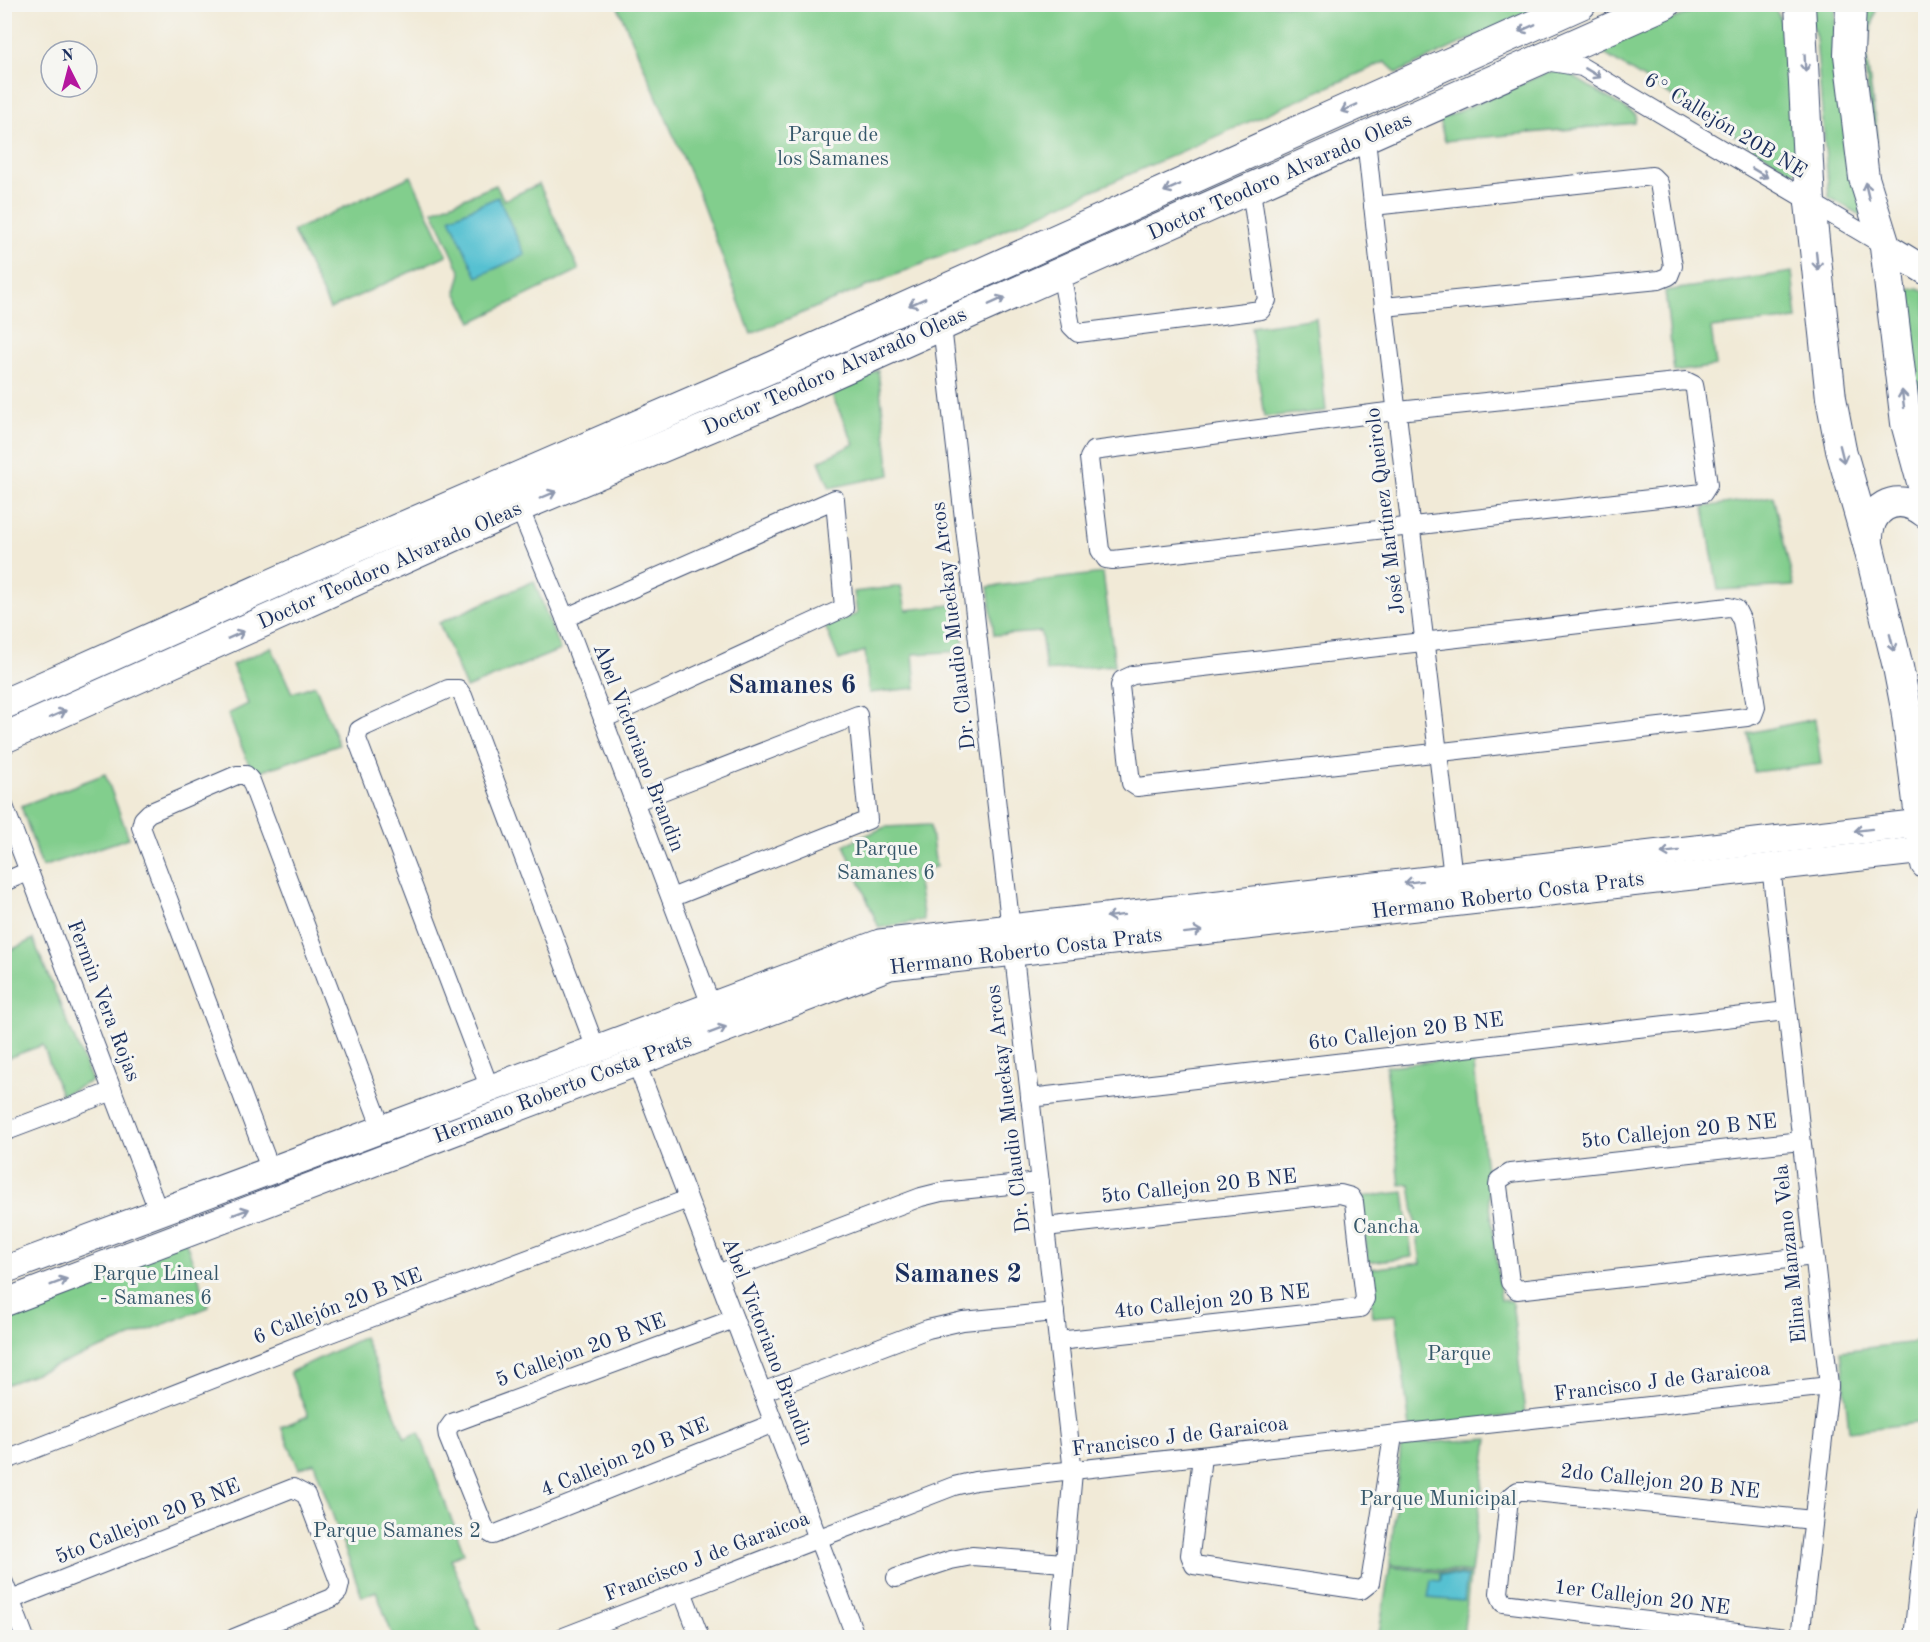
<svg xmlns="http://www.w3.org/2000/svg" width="1930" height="1642" viewBox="0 0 1930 1642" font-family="'Old Standard TT',serif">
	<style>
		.green { fill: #82ce8d; stroke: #4e7e76; stroke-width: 1.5 }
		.water { fill: #56c1d1; stroke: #387898; stroke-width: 1.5 }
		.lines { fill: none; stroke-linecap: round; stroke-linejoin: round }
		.street-casing { stroke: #3b4b70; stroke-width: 20 }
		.secondary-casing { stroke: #3b4b70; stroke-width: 29 }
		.primary-casing { stroke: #3b4b70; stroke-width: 32 }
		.street { stroke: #fff; stroke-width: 18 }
		.secondary { stroke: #fff; stroke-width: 27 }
		.primary { stroke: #fff; stroke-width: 30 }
		.oneway { stroke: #8d97ae }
		.labels { text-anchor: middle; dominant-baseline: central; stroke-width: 6; stroke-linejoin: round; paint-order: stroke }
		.street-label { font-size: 21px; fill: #1b2f5e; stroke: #f6f6f2 }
		.park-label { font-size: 21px; fill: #35576a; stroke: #f6f6f2 }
		.district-label { font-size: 27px; font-weight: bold; fill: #1b2f5e; stroke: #f6f6f2 }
	</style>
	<rect width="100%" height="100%" fill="#f6f6f2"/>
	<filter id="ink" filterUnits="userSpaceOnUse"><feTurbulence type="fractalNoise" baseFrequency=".0167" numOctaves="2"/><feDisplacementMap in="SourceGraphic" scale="12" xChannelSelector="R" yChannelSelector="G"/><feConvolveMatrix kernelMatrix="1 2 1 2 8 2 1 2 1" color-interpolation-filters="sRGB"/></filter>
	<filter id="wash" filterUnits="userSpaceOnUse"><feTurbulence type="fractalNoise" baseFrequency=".008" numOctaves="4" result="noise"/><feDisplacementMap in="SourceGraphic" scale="24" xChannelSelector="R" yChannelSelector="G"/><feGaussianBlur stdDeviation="1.35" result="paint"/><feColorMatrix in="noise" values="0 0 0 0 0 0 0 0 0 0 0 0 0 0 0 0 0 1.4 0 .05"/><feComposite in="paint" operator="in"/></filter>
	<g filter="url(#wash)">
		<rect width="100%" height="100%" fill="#f1ead7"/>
		<!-- green -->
		<g class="green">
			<polygon points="617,5 1544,5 1397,73 1385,62 978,241 751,334 698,192"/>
			<path d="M1709,5C1726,5 1757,0 1773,8C1793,20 1795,142 1798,170L1792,172L1596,49Z"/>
			<polygon points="1806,5 1836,5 1835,37 1872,222 1829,197 1816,38"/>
			<polygon points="1857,5 1877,5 1866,53 1877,132 1875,147"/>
			<polygon points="1559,71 1569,74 1636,115 1635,123 1445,141 1439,120 1548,72"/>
			<polygon points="411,176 447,255 330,309 293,231"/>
			<polygon points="539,184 579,270 472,322 456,292 461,273 433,211 496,185 504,200"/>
			<polygon points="1792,272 1797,319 1711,328 1716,366 1674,372 1665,291"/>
			<path d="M1919,288L1925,292V422C1919,394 1895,313 1907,290Z"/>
			<polygon points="1316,318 1326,411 1264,417 1251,327"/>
			<polygon points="878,370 890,475 830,488 819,461 854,444 831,393"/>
			<polygon points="1773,496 1794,586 1718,590 1704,507"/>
			<polygon points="1103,573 1115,665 1046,671 1041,632 994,635 988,587"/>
			<polygon points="534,581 560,650 466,688 439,623"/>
			<polygon points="901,586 906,610 959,604 964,651 913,654 916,688 869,693 865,651 839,660 825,626 857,614 854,592"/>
			<polygon points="271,647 292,693 315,685 339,745 253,774 228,714 248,704 232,665"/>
			<polygon points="1815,719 1821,764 1754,772 1748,733"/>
			<polygon points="105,774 129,838 42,867 21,806"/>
			<polygon points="930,825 936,867 916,871 924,920 879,928 844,845 885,827"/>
			<polygon points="33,939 92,1081 61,1095 43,1045 5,1059 5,953"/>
			<polygon points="1473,1057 1501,1300 1512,1301 1525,1414 1410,1428 1396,1315 1373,1317 1368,1269 1421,1263 1410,1184 1400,1185 1386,1066"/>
			<polygon points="1404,1192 1412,1257 1368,1262 1360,1197"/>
			<polygon points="183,1234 209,1307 5,1385 5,1304"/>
			<polygon points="364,1337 405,1438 419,1432 464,1553 451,1559 482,1637 393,1637 376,1591 362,1597 314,1463 299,1469 281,1427 308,1416 290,1372"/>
			<polygon points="1925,1341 1925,1422 1849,1431 1841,1351"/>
			<polygon points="1488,1439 1471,1573 1390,1565 1401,1444"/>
			<polygon points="1390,1567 1470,1575 1463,1637 1378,1638"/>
		</g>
		<!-- water -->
		<g class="water">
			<polygon points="498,197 525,255 477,277 450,218"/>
			<polygon points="1440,1574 1467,1577 1464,1601 1428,1598 1431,1580 1440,1581"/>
		</g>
	</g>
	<g filter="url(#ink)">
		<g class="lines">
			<!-- street casing -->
			<g class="street-casing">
				<g id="street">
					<polyline points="1545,61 1582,67 1885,246"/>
					<polyline points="1366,139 1384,307 1453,877"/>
					<polyline points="1373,206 1652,176 1659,183 1673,266 1669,276 1659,280 1384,307"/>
					<polyline points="1061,273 1071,326 1078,333 1261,310 1267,300 1251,190"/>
					<polyline points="942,326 1073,1472 1058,1638"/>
					<polygon points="1686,381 1694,385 1695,390 1708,485 1703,493 1113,560 1106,559 1100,550 1089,458 1093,451 1379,413"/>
					<polyline points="519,507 565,618 711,1005"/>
					<polygon points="1729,607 1736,609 1742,621 1756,707 1753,715 1747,717 1137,787 1131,783 1120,686 1122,680 1133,675"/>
					<polyline points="565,618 835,499 844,608 603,719"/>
					<polyline points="634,802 858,715 868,820 671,898"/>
					<polyline points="4,806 159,1213"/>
					<polyline points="1771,866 1829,1386 1800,1638"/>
					<polyline points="4,882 29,871"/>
					<polyline points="636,1062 856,1638"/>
					<polyline points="490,1089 357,739 359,730 366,726 448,689 458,689 463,696 596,1049"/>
					<polyline points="1030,1098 1787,1011"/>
					<polyline points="4,1132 113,1091"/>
					<polyline points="1801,1141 1510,1173 1499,1180 1498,1186 1510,1282 1517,1290 1814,1256"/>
					<polyline points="271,1171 141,827 143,819 149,813 237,775 246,775 251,781 382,1129"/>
					<polyline points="1045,1227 1340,1194 1351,1197 1354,1202 1365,1299 1360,1308 1058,1341"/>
					<polyline points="717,1274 921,1197 941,1192 1040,1182"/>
					<polyline points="734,1319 452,1423 447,1430 448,1437 486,1531 493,1535 774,1423"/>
					<polyline points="762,1392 928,1329 963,1321 1055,1312"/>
					<polyline points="1202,1457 1190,1555 1194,1565 1361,1590 1370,1583 1393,1436"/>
					<polyline points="4,1461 325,1335 688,1199"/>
					<polyline points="896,1578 951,1560 972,1556 1064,1563"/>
					<polyline points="4,1583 25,1638"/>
					<polyline points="682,1591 700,1638"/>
					<polyline points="11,1600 293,1488 306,1495 340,1584 338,1592 332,1598 234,1638"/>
					<polyline points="561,1638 954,1486 975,1481 1829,1386"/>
					<polyline points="1787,1638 1503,1603 1499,1593 1509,1498 1518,1491 1525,1491 1813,1520"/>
					<polyline points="1913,1638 1926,1516"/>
				</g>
			</g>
			<!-- secondary casing -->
			<g class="secondary-casing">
				<g id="secondary">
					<polyline points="1885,246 1926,271"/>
					<polyline points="4,1270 880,943 1921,823"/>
					<polyline points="4,1303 890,966 1924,850"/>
				</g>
			</g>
			<!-- primary casing -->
			<g class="primary-casing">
				<g id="primary">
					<polyline points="1800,4 1810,203 1831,398 1841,450 1868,544 1898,667 1906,708 1926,864"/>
					<polyline points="1851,4 1849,55 1864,178 1885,246 1906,423 1926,497"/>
					<path d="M1868,544C1865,508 1896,489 1926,513"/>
					<polyline points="4,704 319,563 768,369 1581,4"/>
					<polyline points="4,738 519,507 765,404 1665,4"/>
				</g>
			</g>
			<!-- street -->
			<use href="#street" class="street"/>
			<!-- secondary -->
			<use href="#secondary" class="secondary"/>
			<!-- primary -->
			<use href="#primary" class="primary"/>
		</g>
		<!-- one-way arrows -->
		<defs><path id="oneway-shaft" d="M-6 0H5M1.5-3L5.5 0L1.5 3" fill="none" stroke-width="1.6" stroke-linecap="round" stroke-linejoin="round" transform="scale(1.5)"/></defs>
		<g class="oneway">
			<use href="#oneway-shaft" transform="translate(1527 28) rotate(156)"/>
			<use href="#oneway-shaft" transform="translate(1805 63) rotate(87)"/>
			<use href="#oneway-shaft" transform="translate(1593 73) rotate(31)"/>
			<use href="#oneway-shaft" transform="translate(1349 108) rotate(156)"/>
			<use href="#oneway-shaft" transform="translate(1760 173) rotate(31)"/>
			<use href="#oneway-shaft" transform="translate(1172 188) rotate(156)"/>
			<use href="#oneway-shaft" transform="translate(1867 191) rotate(-103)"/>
			<use href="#oneway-shaft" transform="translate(1817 261) rotate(84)"/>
			<use href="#oneway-shaft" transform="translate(997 301) rotate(-24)"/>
			<use href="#oneway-shaft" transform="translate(917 302) rotate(156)"/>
			<use href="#oneway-shaft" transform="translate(1903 399) rotate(-97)"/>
			<use href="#oneway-shaft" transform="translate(1842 454) rotate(76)"/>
			<use href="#oneway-shaft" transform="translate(548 495) rotate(-23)"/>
			<use href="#oneway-shaft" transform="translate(236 635) rotate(-24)"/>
			<use href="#oneway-shaft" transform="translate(1892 643) rotate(76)"/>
			<use href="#oneway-shaft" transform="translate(58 714) rotate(-24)"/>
			<use href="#oneway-shaft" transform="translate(1863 830) rotate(173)"/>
			<use href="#oneway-shaft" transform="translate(1670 852) rotate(173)"/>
			<use href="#oneway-shaft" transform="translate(1413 882) rotate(173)"/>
			<use href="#oneway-shaft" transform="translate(1115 916) rotate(173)"/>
			<use href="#oneway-shaft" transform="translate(1193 932) rotate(-7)"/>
			<use href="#oneway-shaft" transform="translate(718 1030) rotate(-21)"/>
			<use href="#oneway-shaft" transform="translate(241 1212) rotate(-21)"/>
			<use href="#oneway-shaft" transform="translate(59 1282) rotate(-21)"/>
		</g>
	</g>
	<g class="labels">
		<!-- street labels -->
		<g class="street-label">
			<text transform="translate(1725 126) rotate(31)">6° Callejón 20B NE</text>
			<text transform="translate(1280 177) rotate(-24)">Doctor Teodoro Alvarado Oleas</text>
			<text transform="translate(835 372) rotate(-24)">Doctor Teodoro Alvarado Oleas</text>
			<text transform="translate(1386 511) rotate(-97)">José Martínez Queirolo</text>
			<text transform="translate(390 566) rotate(-24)">Doctor Teodoro Alvarado Oleas</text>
			<text transform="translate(954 626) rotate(-97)">Dr. Claudio Mueckay Arcos</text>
			<text transform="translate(638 748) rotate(69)">Abel Victoriano Brandin</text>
			<text transform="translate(1508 896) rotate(-7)">Hermano Roberto Costa Prats</text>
			<text transform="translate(1026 952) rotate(-7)">Hermano Roberto Costa Prats</text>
			<text transform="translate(103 1001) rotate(69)">Fermin Vera Rojas</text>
			<text transform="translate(1406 1032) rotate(-7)">6to Callejon 20 B NE</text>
			<text transform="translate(563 1089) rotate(-21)">Hermano Roberto Costa Prats</text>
			<text transform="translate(1009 1109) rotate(-97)">Dr. Claudio Mueckay Arcos</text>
			<text transform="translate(1679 1132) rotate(-6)">5to Callejon 20 B NE</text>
			<text transform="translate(1199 1187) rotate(-6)">5to Callejon 20 B NE</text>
			<text transform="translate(1791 1254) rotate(-96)">Elina Manzano Vela</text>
			<text transform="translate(1212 1302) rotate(-6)">4to Callejon 20 B NE</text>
			<text transform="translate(338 1307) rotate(-21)">6 Callejón 20 B NE</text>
			<text transform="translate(767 1342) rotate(69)">Abel Victoriano Brandin</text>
			<text transform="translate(581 1351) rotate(-20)">5 Callejon 20 B NE</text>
			<text transform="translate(1662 1382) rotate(-7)">Francisco J de Garaicoa</text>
			<text transform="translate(1180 1437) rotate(-7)">Francisco J de Garaicoa</text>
			<text transform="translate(625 1458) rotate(-22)">4 Callejon 20 B NE</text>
			<text transform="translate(1660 1482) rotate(6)">2do Callejon 20 B NE</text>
			<text transform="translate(148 1522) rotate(-22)">5to Callejon 20 B NE</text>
			<text transform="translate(707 1557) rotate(-21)">Francisco J de Garaicoa</text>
			<text transform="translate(1642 1598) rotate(7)">1er Callejon 20 NE</text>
		</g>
		<!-- park labels -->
		<g class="park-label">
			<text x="833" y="135">Parque de<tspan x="833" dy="24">los Samanes</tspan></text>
			<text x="886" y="849">Parque<tspan x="886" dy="24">Samanes 6</tspan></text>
			<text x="1386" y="1227">Cancha</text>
			<text x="156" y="1274">Parque Lineal<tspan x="156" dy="24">- Samanes 6</tspan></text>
			<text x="1459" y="1354">Parque</text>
			<text x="1438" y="1499">Parque Municipal</text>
			<text x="397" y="1531">Parque Samanes 2</text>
		</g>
		<!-- district labels -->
		<g class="district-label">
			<text x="792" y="685">Samanes 6</text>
			<text x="958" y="1274">Samanes 2</text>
		</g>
	</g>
	<!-- margin -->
	<rect width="1930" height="1642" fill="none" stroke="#f6f6f2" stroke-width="24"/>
	<!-- north arrow -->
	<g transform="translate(69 69) rotate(354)"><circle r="28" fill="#f6f6f2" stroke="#9ea6b7" stroke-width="1.5"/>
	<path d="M0-4.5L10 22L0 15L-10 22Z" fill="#b5179e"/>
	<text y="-9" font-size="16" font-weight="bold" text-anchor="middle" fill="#1b2f5e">N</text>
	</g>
</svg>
